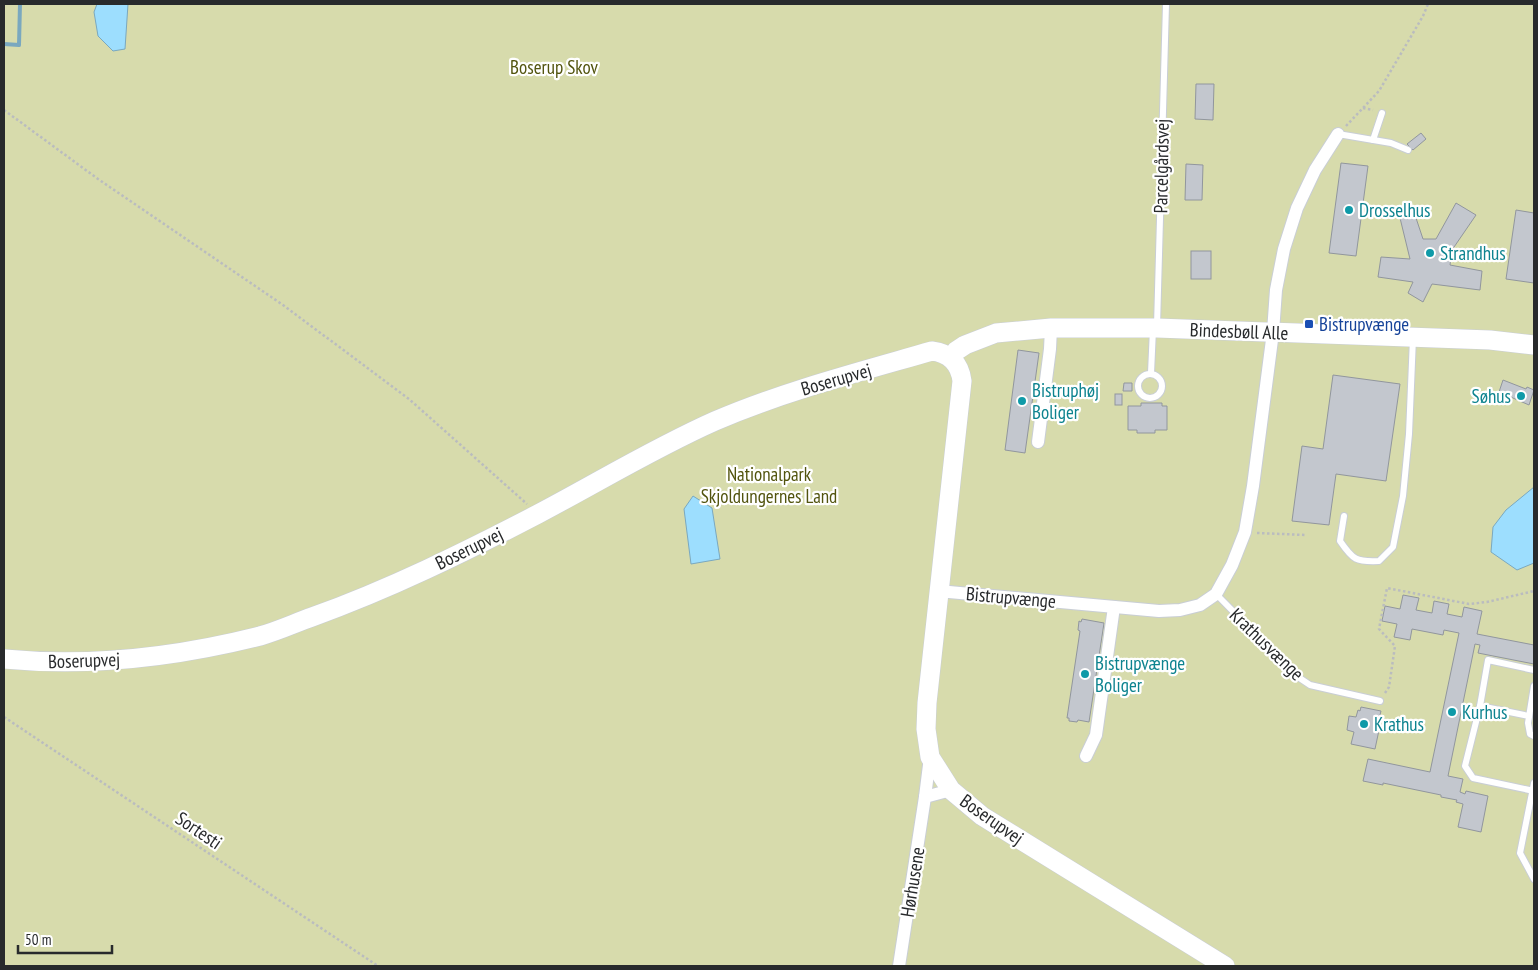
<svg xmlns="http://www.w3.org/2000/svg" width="1538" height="970" viewBox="0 0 1538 970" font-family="'PT Sans Narrow',sans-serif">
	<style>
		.green { fill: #d7dbac }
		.water { fill: #9ddefe; stroke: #7aa8bf }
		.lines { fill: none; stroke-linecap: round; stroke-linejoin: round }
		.stream { stroke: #7aa8bf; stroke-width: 4 }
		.building { fill: #c3c7ce; stroke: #91969d }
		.lane-casing { stroke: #c9ced5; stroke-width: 8 }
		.street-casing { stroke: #c9ced5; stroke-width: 14 }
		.secondary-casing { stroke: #c9ced5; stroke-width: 20 }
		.path { stroke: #babcbf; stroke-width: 2.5; stroke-dasharray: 2.5 2.5; stroke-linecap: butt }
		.lane { stroke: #fff; stroke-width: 6 }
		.street { stroke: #fff; stroke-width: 12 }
		.secondary { stroke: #fff; stroke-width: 19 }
		.culture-dot { fill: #0f9aa8; stroke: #fff; stroke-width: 2 }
		.transit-dot { fill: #1a4fb4; stroke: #fff; stroke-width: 2 }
		.labels { text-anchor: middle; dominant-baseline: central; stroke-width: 4.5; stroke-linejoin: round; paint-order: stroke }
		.park-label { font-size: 19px; fill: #52540e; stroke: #fff }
		.street-label { font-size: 19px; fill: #282a2c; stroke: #fff }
		.culture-label { font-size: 19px; fill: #0d838f; stroke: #fff; text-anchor: start }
		.transit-label { font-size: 19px; fill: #164399; stroke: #fff; text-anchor: start }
	</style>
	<rect width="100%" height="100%" fill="#fafcff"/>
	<!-- green -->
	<rect class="green" x="4" y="4" width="1530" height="962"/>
	<!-- water -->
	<g class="water">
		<polygon points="97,4 128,4 125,49 113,51 98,36 94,12"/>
		<polygon points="1534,487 1534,563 1517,570 1491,552 1493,527 1506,510"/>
		<polygon points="693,496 712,508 720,559 691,564 684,509"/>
	</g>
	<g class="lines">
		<!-- stream -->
		<polyline class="stream" points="4,44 19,45 20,4"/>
	</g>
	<!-- building -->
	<g class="building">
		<polygon points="1196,84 1214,84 1213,120 1195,119"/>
		<polygon points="1421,133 1426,139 1413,150 1407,144"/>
		<polygon points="1341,163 1368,166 1356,256 1329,253"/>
		<polygon points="1186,164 1203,165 1202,200 1185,200"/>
		<polygon points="1456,203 1476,215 1452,250 1450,265 1482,271 1480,290 1432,284 1423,302 1408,293 1413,282 1378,277 1381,257 1410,259 1400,218 1415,215 1423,239 1436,239"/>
		<polygon points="1516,210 1534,213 1534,283 1506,279"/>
		<rect x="1191" y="251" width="20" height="28"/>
		<polygon points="1018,350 1039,353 1025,453 1005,450"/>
		<polygon points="1333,375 1400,384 1386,481 1336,474 1329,525 1292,521 1302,446 1323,449"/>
		<polygon points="1503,380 1526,389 1527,387 1534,390 1529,405 1499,392"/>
		<polygon points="1124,383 1132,383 1132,391 1123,391"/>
		<rect x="1115" y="394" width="7" height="11"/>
		<polygon points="1141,403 1162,403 1162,406 1167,406 1167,430 1155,430 1155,433 1137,433 1137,430 1128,430 1128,406 1141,406"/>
		<polygon points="1403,595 1419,598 1416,610 1432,613 1434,601 1449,604 1447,614 1462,617 1464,607 1482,611 1477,634 1534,645 1534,664 1478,653 1480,645 1475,644 1448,776 1463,779 1460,792 1465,794 1466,791 1488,796 1481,832 1458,827 1463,804 1456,802 1457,800 1441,797 1441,795 1383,783 1383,785 1363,781 1368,759 1430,772 1459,633 1444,630 1443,635 1412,629 1410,640 1394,637 1397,624 1382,621 1385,606 1400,609"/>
		<polygon points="1082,619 1104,623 1089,722 1078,720 1077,722 1069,721 1069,718 1067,718 1080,631 1078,630 1079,621 1081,622"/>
		<polygon points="1361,707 1381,711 1380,715 1382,716 1375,749 1351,744 1354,732 1347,730 1349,716 1356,717 1358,710 1360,711"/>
	</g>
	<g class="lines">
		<!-- lane casing -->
		<g class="lane-casing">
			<g id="lane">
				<polyline points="1338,134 1391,143 1408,150"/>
				<polyline points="1373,140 1382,113"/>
				<polyline points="1157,326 1166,4"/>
				<polyline points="1151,373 1153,329"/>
				<circle cx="1150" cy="386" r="12"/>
				<path d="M1344,516L1340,541C1353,560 1356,562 1379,561L1393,547L1403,496L1409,434L1413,338"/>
				<polyline points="1216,594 1298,677 1310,685 1380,701"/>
				<polyline points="1534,670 1488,660 1480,706 1465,766 1473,778 1534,791"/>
				<polyline points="1534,686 1528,723 1530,734 1534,736"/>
				<polyline points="1480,706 1529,716"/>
				<polyline points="1534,783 1520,853 1534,879"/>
			</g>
		</g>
		<!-- street casing -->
		<g class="street-casing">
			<g id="street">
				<polyline points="1038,442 1050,349 1051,328"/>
				<polyline points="938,591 1159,611 1180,610 1200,605 1216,594 1232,565 1245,532 1253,486 1273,332 1276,290 1284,249 1297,208 1315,170 1338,134"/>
				<polyline points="1086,756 1096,735 1114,607"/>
				<polyline points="925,797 930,757"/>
				<polyline points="899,966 925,797 951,790"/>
			</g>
		</g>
		<!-- secondary casing -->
		<g class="secondary-casing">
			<g id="secondary">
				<polyline points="951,357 956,351 965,345 996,333 1051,328 1157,328 1490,340 1534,345"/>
				<path d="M4,659C89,667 177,657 260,636C278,631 295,623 312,617C390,589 465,552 538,514C597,483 654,448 715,421C785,391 859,372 932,351C950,353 960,364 962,381L927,703L926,729L930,757L951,790L982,816L1225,966"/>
			</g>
		</g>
		<!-- path -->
		<g class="path">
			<polyline points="1363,108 1373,110"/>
			<polyline points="4,110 98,179 283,305 409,399 527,504"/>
			<polyline points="1346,126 1379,91 1423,16 1428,4"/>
			<polyline points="1257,533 1306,535"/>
			<polyline points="1385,693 1389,687 1395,646 1379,629 1387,588 1469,604 1487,602 1534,591"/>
			<polyline points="4,717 378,966"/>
		</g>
		<!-- lane -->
		<use href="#lane" class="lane"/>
		<!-- street -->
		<use href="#street" class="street"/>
		<!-- secondary -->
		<use href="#secondary" class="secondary"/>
	</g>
	<!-- markers -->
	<g class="culture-dot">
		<circle cx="1349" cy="210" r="5"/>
		<circle cx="1430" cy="253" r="5"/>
		<circle cx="1521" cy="396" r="5"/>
		<circle cx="1022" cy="401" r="5"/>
		<circle cx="1085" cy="674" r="5"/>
		<circle cx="1452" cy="712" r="5"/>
		<circle cx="1364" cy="724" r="5"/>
	</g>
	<rect class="transit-dot" x="1304" y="319" width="10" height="10" rx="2.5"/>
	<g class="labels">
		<!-- park labels -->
		<g class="park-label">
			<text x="554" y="67">Boserup Skov</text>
			<text x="769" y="474">Nationalpark<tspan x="769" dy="22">Skjoldungernes Land</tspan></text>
		</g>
		<!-- street labels -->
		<g class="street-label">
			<text transform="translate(1161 166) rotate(-89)">Parcelgårdsvej</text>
			<text transform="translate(1239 331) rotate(2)">Bindesbøll Alle</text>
			<text transform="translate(836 379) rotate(-16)">Boserupvej</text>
			<text transform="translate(469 548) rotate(-26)">Boserupvej</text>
			<text transform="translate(1011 597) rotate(5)">Bistrupvænge</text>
			<text transform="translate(1267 644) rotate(44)">Krathusvænge</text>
			<text transform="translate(84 660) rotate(-2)">Boserupvej</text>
			<text transform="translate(992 819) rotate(35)">Boserupvej</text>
			<text transform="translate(199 830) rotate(34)">Sortesti</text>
			<text transform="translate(912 882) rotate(-81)">Hørhusene</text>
		</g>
		<!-- culture labels -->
		<g class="culture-label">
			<text x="1359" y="210">Drosselhus</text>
			<text x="1440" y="253">Strandhus</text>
			<text x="1032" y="390">Bistruphøj<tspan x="1032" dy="22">Boliger</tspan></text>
			<text x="1511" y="396" text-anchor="end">Søhus</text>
			<text x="1095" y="663">Bistrupvænge<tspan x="1095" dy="22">Boliger</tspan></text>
			<text x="1462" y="712">Kurhus</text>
			<text x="1374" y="724">Krathus</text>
		</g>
		<!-- transit labels -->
		<g class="transit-label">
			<text x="1319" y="324">Bistrupvænge</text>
		</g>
	</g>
	<!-- border -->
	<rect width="1538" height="970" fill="none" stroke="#282a2c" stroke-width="10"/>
	<!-- scale -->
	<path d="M18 945v8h94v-8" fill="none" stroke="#282a2c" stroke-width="2.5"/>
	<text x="25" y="945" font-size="15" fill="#282a2c" stroke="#ffffff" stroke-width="4" paint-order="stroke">50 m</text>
</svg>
